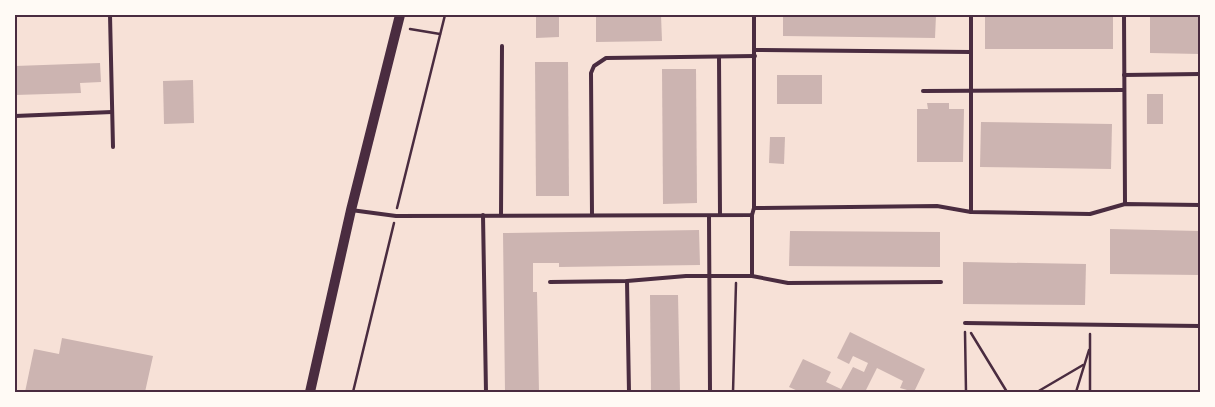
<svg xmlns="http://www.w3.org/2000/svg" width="1215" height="407" viewBox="0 0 1215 407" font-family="'Noto Sans',sans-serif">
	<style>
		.building { fill: #ccb4b1 }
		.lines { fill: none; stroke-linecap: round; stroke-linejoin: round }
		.path { stroke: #4a2c40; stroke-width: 2.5 }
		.service { stroke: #4a2c40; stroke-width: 4 }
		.secondary { stroke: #4a2c40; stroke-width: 10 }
		.neatline { fill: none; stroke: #4a2c40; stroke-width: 2 }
	</style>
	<rect width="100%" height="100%" fill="#f7e1d7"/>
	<!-- building -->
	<g class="building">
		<polygon points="536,15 559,15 559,37 536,38"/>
		<polygon points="596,15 661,15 662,41 596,42"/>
		<polygon points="783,15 936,15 935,38 783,36"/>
		<rect x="985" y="15" width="128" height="34"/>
		<polygon points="1150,15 1200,15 1200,54 1150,53"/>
		<polygon points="535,62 568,62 569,196 536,196"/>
		<polygon points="100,63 101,82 80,83 81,93 15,95 15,66"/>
		<polygon points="662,69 696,69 697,203 663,204"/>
		<rect x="777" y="75" width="45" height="29"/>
		<polygon points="193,80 194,123 164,124 163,81"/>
		<rect x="1147" y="94" width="16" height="30"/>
		<polygon points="927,103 949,103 949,109 964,109 963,162 917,162 917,109 928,109"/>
		<polygon points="981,122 1112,124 1111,169 980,167"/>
		<polygon points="770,137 785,137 784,164 769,163"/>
		<polygon points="1110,229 1200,231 1200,275 1110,274"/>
		<polygon points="699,230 700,265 559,267 559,263 533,263 533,292 537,292 539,392 505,392 503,233"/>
		<polygon points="790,231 940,232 940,267 789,266"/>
		<polygon points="963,262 1086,264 1085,305 963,304"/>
		<polygon points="650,295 678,295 680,392 651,392"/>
		<polygon points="850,332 925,369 914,392 900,388 903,381 877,368 865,392 800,392 789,387 803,359 831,372 826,382 841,389 853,367 864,372 868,363 853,356 849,364 837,358"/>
		<polygon points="62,338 153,356 145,392 25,392 34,349 59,354"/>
	</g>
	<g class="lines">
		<!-- path -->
		<g class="path">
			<polyline points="410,29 440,34"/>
			<polyline points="397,208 445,15"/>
			<polyline points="965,332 966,392"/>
			<polyline points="971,333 1007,392"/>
			<polyline points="353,392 394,223"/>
			<polyline points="733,392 736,283"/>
			<polyline points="1037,392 1083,365"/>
			<polyline points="1076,392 1089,350"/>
			<polyline points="1090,392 1090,334"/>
		</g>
		<!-- service -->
		<g class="service">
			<polyline points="110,15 113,147"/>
			<polyline points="1124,15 1125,204"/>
			<polyline points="755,50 971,52"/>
			<polyline points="719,57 720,215"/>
			<polyline points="1124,75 1200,74"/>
			<polyline points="923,91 1124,90"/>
			<polyline points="15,116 112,112"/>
			<polyline points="754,208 937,206 971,212 1090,214 1125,204 1200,205"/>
			<polyline points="351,210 396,216 752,215 754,208 754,15"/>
			<polyline points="971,212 971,15"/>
			<polyline points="483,215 486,392"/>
			<polyline points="501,215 502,46"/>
			<polyline points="592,215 591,73 594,66 606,58 755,56"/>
			<polyline points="752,215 752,276"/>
			<polyline points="709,216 710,392"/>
			<polyline points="627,281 629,392"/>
			<polyline points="550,282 627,281 686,276 752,276 788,283 941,282"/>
			<polyline points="965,323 1200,326"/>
		</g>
		<!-- secondary -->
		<polyline class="secondary" points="310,392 351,210 400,15"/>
	</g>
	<!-- border -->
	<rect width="1215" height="407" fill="none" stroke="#fffaf5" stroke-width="32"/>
	<rect x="16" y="16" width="1183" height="375" class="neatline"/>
</svg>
